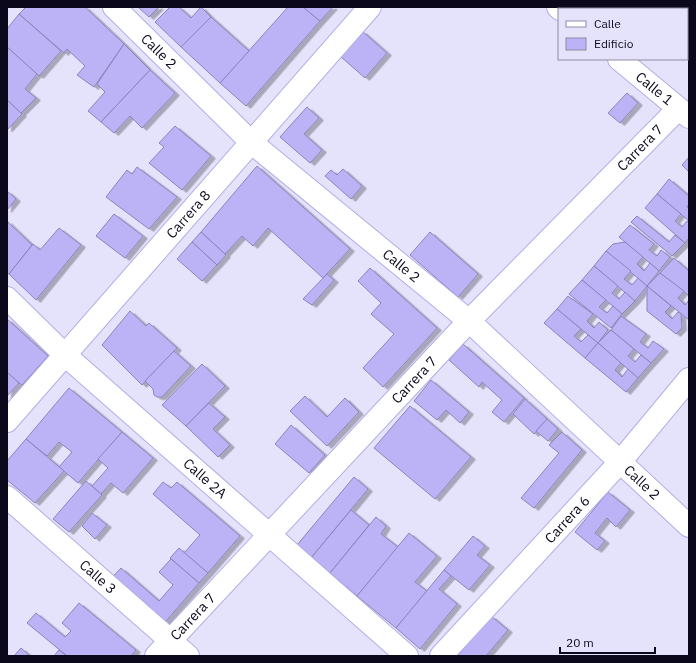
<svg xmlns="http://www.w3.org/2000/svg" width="696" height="663" viewBox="0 0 696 663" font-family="'IBM Plex Sans',sans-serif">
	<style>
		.building { fill: #bbb3f6; stroke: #8b84bc; filter: url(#shadow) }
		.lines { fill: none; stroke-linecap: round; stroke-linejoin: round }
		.minor-casing { stroke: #b3ade7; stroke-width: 24 }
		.minor { stroke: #fff; stroke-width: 22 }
		.labels { text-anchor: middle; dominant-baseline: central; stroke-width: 3.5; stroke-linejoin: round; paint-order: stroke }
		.street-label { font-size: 14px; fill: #0b081b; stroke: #e5e3fb }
	</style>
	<defs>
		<filter id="shadow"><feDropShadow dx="4.5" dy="2.5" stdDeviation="0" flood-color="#0004"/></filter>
	</defs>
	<rect width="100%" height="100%" fill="#e5e3fb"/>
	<!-- building -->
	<g class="building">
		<polygon points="26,7 85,7 124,44 94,87 77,75 85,66 67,49 64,53 19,14"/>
		<polygon points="138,7 159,7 149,17"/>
		<polygon points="170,7 179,7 191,18 201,7 211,17 181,47 155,22"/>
		<polygon points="288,7 303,7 320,21 246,106 220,83"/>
		<polygon points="303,7 333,7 320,21"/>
		<polygon points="19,14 61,51 39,76 7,47 7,29"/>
		<polygon points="211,17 249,51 220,83 181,47"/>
		<polygon points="362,31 387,53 365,78 340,56"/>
		<polygon points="124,44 150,70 101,122 88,111 105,92 97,84"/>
		<polygon points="7,47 37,74 25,89 36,98 21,113 7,100"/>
		<polygon points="150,70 175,93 142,128 130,116 114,133 101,122"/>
		<polygon points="627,93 638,103 620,123 608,113"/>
		<polygon points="7,100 22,114 8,129 7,129"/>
		<polygon points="307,107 319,118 304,134 322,150 310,163 280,137"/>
		<polygon points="175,126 211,156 182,190 149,163 164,147 159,143"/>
		<polygon points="689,157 689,172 682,165"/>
		<polygon points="257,166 350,249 323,278 268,228 253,246 242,236 225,254 201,232"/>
		<polygon points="137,167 177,197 149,229 106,197 127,170 132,174"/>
		<polygon points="343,169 362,186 351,199 325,176 331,170 337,175"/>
		<polygon points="669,179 689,196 689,204 687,207 689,208 689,221 657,194"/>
		<polygon points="7,191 16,199 7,210"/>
		<polygon points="657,194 681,214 675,221 682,227 687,221 689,222 689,238 685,243 645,208"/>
		<polygon points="114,214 143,236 125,258 96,236"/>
		<polygon points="637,216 669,242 675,235 685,243 672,256 631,222"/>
		<polygon points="7,221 32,245 9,274 7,273"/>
		<polygon points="630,225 654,244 649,250 657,256 661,250 670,257 659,271 619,237"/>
		<polygon points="59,228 81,245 36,300 9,274 33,244 40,250"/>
		<polygon points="201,232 226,255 217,265 192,242"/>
		<polygon points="430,232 478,274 458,297 410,255"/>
		<polygon points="192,242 217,265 202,281 177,259"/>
		<polygon points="625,242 643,257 637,264 644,271 650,263 659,271 647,286 606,251 613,244"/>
		<polygon points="606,251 631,271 624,279 632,285 638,278 647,286 635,301 594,266"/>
		<polygon points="674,258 689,271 689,296 660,273"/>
		<polygon points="594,266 618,286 612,293 619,299 625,292 635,301 622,314 582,280"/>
		<polygon points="370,268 437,328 383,387 363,368 394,334 371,314 381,303 358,281"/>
		<polygon points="660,273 684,291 678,298 685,305 689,300 689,320 647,286"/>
		<polygon points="327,274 334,280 312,305 303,299"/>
		<polygon points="582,280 606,300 599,307 607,313 613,306 622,314 611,328 569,294"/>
		<polygon points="647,286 671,306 665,312 672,319 678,312 681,314 682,328 676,334 647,311"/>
		<polygon points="568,296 593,314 587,321 594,328 599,322 608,330 598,343 557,309"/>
		<polygon points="557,309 581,329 574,336 581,342 588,335 598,343 585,358 544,323"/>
		<polygon points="130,311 146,326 149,323 177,348 142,385 102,345"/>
		<polygon points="621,316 646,334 640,342 648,348 653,341 664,349 651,363 611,330"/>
		<polygon points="7,319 48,356 22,385 7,373"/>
		<polygon points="611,330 634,349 628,356 635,362 641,355 651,363 638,378 598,343"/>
		<polygon points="598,343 621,363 615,370 622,377 628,369 638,378 626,392 585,358"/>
		<polygon points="463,344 524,398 504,422 492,412 502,400 482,382 479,387 449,360"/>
		<polygon points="174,351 191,366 162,397 157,397 154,395 153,389 145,381"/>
		<polygon points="202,364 225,386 186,426 162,405"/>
		<polygon points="8,373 19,383 7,396 7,374"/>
		<polygon points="431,380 469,412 460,423 446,410 437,420 414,401"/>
		<polygon points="69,388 122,432 78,483 59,467 72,452 59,442 47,456 26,439"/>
		<polygon points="305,396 327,417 345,398 359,412 327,446 290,411"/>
		<polygon points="525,399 547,419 534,434 513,414"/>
		<polygon points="209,403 225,417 213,429 230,445 218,457 186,426"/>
		<polygon points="410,406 471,457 435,499 374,448"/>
		<polygon points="547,419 558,429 548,441 536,431"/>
		<polygon points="291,425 325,455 309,473 275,444"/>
		<polygon points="122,432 153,458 123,493 111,483 101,494 92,486 108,468 98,459"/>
		<polygon points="562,432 582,450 534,508 521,498 559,453 549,445"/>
		<polygon points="26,439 64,471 35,503 7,480 7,461"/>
		<polygon points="354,477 368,489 311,558 297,545"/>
		<polygon points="86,481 102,495 69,532 53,519"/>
		<polygon points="163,482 171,488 177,482 240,536 208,573 184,553 200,535 153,494"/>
		<polygon points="608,492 630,510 616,527 607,518 595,533 605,541 597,550 575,532"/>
		<polygon points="351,510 369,525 330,573 311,558"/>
		<polygon points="92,513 107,525 95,539 82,526"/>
		<polygon points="376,517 386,526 381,534 398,547 357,596 330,573"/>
		<polygon points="409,533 437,556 415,582 427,591 396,628 357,596"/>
		<polygon points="473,536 485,546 477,555 490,565 469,590 444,570"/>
		<polygon points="179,548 208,573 199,583 170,558"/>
		<polygon points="171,559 199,583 161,627 108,582 121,568 159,601 173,585 159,572"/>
		<polygon points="444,570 451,576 439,589 457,604 420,649 396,628"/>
		<polygon points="79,603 136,650 131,656 67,656 27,623 36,613 65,637 71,631 62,623"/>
		<polygon points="491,616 508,630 486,656 457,656"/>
		<polygon points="21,648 30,656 14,656"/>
		<polygon points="59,650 67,656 54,656"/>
	</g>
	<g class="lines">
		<!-- minor casing -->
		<g class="minor-casing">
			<g id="minor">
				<path id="s1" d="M114,7L252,143L469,321L689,526"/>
				<polyline points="558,7 560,9"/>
				<path id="s2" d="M619,59L689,117"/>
				<path id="s3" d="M7,298L65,355L407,656"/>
				<path id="s4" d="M7,421L370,7"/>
				<path id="s5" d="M7,497L188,656"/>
				<path id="s6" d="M156,656L469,321L678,109"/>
				<path id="s7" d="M441,656L620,462L689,379"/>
			</g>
		</g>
		<!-- minor -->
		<use href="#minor" class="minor"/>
	</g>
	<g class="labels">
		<!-- street labels -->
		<g class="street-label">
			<text stroke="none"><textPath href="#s1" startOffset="63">Calle 2</textPath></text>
			<text stroke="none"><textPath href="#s2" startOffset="46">Calle 1</textPath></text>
			<text stroke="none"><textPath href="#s6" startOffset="702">Carrera 7</textPath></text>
			<text stroke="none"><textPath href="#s4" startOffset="275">Carrera 8</textPath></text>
			<text stroke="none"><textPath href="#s1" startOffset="387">Calle 2</textPath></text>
			<text stroke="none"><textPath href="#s6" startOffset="378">Carrera 7</textPath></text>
			<text stroke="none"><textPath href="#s3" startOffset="268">Calle 2A</textPath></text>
			<text stroke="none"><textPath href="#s1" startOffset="711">Calle 2</textPath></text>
			<text stroke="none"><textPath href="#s7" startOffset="186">Carrera 6</textPath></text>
			<text stroke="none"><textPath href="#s5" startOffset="121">Calle 3</textPath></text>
			<text stroke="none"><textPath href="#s6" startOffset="54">Carrera 7</textPath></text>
		</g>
	</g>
	<!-- border -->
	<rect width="696" height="663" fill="none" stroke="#0b081b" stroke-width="16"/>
	<!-- legend -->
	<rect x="558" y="8" width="130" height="52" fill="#e5e3fb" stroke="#8e8ba1"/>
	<rect x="566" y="21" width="20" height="6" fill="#ffffff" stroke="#8e8ba1"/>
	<text x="594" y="28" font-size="12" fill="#0b081b">Calle</text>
	<rect x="566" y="38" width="20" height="12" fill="#bbb3f6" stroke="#8e8ba1"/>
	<text x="594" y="48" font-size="12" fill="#0b081b">Edificio</text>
	<!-- scale -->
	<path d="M560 647v6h95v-6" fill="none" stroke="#0b081b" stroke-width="2"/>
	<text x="566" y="647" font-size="12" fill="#0b081b" stroke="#e5e3fb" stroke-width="3" paint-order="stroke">20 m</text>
</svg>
